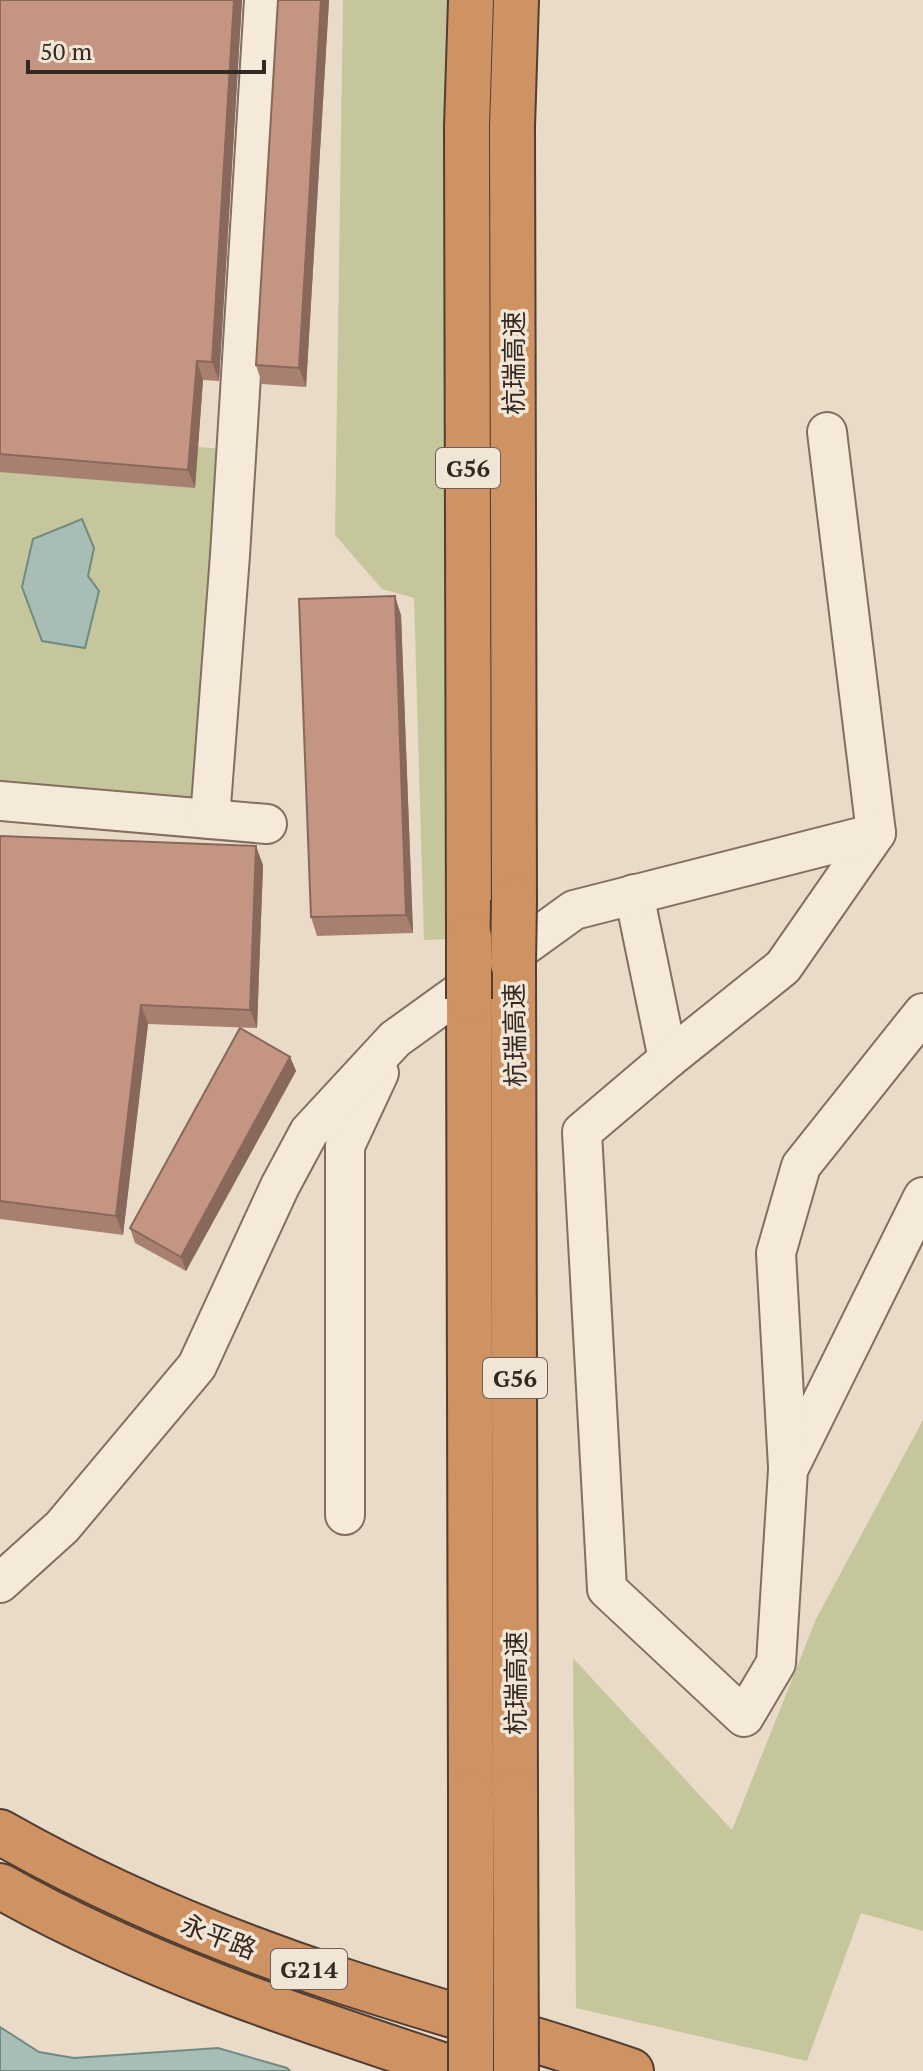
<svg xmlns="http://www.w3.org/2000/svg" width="923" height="2071" viewBox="0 0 923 2071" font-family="'PT Serif','Noto Sans SC',serif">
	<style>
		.green { fill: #c6c69c }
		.water { fill: #a8bdb5; stroke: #708b81; stroke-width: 2 }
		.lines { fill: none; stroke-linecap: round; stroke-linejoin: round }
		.minor-casing { stroke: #836e5f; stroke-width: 42 }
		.highway-casing { stroke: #513d32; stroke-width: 48 }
		.minor { stroke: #f5e9da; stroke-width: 38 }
		.highway { stroke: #ce9263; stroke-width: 44 }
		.highway-bridge-casing { stroke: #513d32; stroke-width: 48; stroke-linecap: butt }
		.highway-bridge { stroke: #ce9263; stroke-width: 44 }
		.wall { fill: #a88070 }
		.shaded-wall { fill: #88685b }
		.building { fill: #c39582; stroke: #88685b; stroke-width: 2 }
		.labels { text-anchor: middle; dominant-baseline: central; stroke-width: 7; stroke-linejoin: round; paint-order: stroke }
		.shield { fill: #f1e6d6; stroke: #6d6157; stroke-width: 2 }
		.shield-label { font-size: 24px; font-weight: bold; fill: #352821 }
		.street-label { font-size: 26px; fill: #352821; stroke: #f1e6d6 }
	</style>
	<rect width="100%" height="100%" fill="#e9dbc7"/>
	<!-- green -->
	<g class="green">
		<polygon points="343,0 452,0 449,939 424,940 414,598 382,589 335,535"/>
		<polygon points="0,431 223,449 191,815 0,790"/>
		<polygon points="923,1420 923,1931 861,1913 807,2061 576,2008 573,1658 732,1830 816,1619"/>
	</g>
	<!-- water -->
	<g class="water">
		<polygon points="82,519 94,548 88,576 99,591 85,648 42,641 22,587 33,539"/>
		<polygon points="0,2027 39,2052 74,2058 218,2048 287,2068 290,2071 0,2071"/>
	</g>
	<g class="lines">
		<!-- minor casing -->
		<g class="minor-casing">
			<g id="minor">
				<polyline points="0,801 267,824"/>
				<polyline points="210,819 230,555 264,0"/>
				<polyline points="634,894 668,1059 582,1132 607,1589 744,1717 776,1663 788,1470 923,1197"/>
				<polyline points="668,1059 783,967 876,833 827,432"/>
				<polyline points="788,1467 776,1253 801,1166 923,1013"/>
				<polyline points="345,1515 345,1146 379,1073"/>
				<polyline points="0,1583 62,1527 197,1366 280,1186 309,1132 395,1039 574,910 876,833"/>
			</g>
		</g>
		<!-- highway casing -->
		<g class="highway-casing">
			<g id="highway">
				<polyline points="514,900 512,127 516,0"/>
				<polyline points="469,937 467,127 471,0"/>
				<polyline points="513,964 515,1792"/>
				<polyline points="469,999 471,1795"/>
				<path d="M0,1832C109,1894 222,1941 340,1980C437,2012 535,2038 631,2071"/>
				<path d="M0,1886C145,1968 303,2019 460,2071"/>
			</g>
		</g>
		<!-- minor -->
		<use href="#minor" class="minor"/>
		<!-- highway -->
		<use href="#highway" class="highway"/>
		<!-- highway-bridge casing -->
		<g class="highway-bridge-casing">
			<g id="highway-bridge">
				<polyline points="513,964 514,900"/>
				<polyline points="469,999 469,937"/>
				<polyline points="515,1792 516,2071"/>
				<polyline points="471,1795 471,2071"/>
			</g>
		</g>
		<!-- highway-bridge -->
		<use href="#highway-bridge" class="highway-bridge"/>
	</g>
	<!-- wall -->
	<g class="wall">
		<polygon points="0,0 242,0 219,381 203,380 195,488 0,472"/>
		<polygon points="278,0 329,0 306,387 262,384 256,365"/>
		<polygon points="401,615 413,933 317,936 311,917"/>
		<polygon points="0,836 263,865 257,1028 148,1024 123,1235 0,1219"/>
		<polygon points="290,1057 296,1071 186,1271 135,1243 130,1228"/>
	</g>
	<!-- shaded-wall -->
	<g class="shaded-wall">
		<polygon points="234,0 242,0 219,381 212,362"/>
		<polygon points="321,0 329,0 306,387 299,368"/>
		<polygon points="197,361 203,380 195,488 188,470"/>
		<polygon points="395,596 401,615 413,933 406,915"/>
		<polygon points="256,846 263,865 257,1028 250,1010"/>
		<polygon points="141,1005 148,1024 123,1235 116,1216"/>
		<polygon points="290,1057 296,1071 186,1271 181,1257"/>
	</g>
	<!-- building -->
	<g class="building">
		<polygon points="0,0 234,0 212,362 197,361 188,470 0,454"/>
		<polygon points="278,0 321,0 299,368 256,365"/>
		<polygon points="395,596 406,915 311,917 299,599"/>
		<polygon points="0,836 256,846 250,1010 141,1005 116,1216 0,1201"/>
		<polygon points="240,1028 290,1057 181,1257 130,1228"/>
	</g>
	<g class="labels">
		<!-- shield labels -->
		<g class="shield">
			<rect x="436" y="448" width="64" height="40" rx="6"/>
			<rect x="483" y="1358" width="64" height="40" rx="6"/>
			<rect x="271" y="1949" width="76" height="40" rx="6"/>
		</g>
		<g class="shield-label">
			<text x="468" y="468">G56</text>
			<text x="515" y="1378">G56</text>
			<text x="309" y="1969">G214</text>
		</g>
		<!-- street labels -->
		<g class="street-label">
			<text transform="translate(513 363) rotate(-90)">杭瑞高速</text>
			<text transform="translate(514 1035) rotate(-91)">杭瑞高速</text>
			<text transform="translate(515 1683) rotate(-90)">杭瑞高速</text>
			<text transform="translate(219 1936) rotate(21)">永平路</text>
		</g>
	</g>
	<!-- scale -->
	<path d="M28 60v12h236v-12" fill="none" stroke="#352821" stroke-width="4"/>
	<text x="40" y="60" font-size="24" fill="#352821" stroke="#f1e6d6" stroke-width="6" paint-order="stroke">50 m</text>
</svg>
